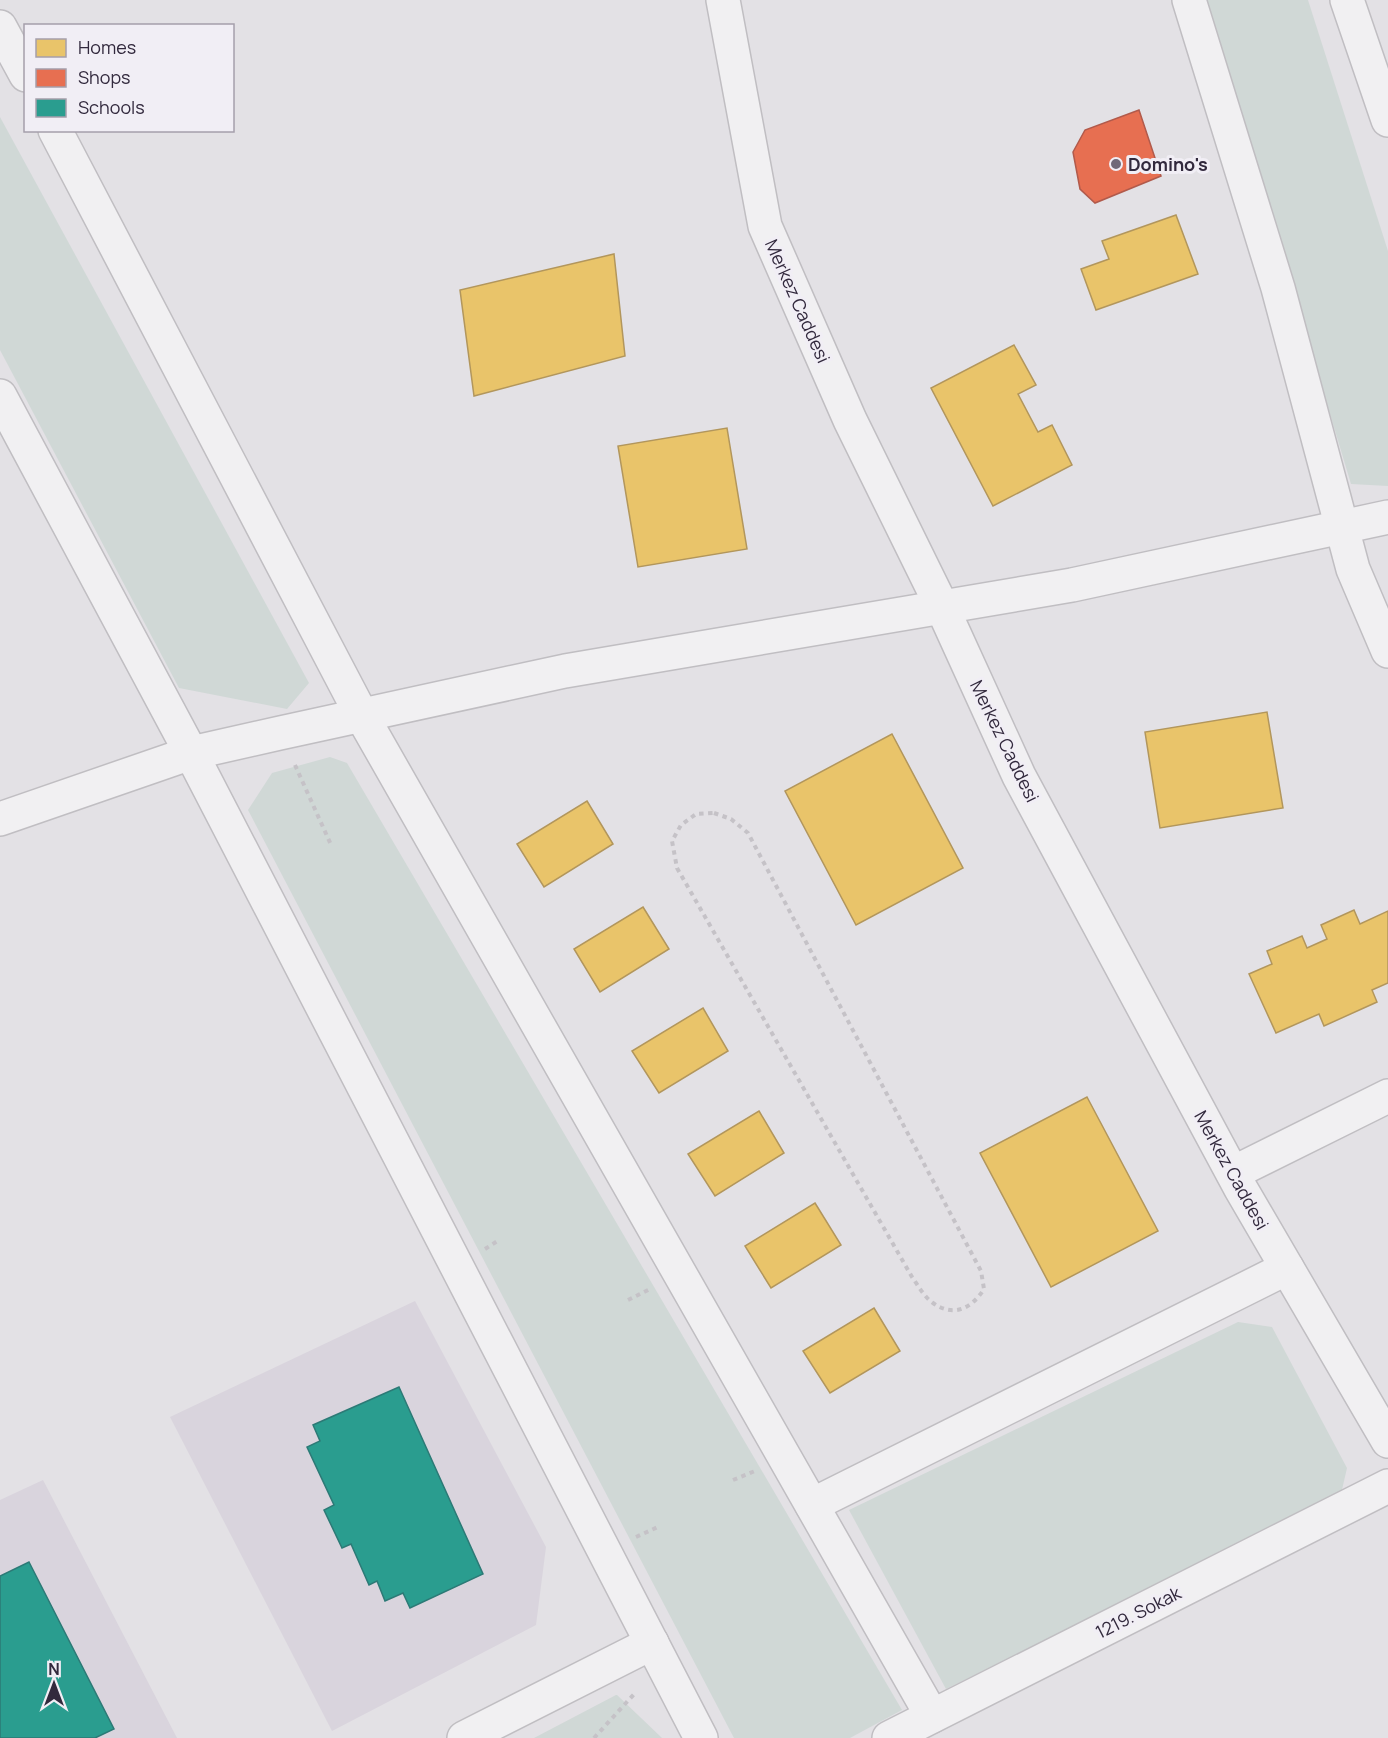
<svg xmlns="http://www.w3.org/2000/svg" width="1388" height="1738" viewBox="0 0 1388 1738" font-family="Manrope,sans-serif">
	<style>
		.built { fill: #d9d4dd }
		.green { fill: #d0d8d6 }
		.homes { fill: #e9c46a; stroke: #b2965c; stroke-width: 1.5 }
		.shops { fill: #e76f51; stroke: #b15a4b; stroke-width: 1.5 }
		.schools { fill: #2a9d8f; stroke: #2c7a76; stroke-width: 1.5 }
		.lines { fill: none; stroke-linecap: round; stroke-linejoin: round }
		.minor-casing { stroke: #c0bec2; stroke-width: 36 }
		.path { stroke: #c5c2c7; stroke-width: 4; stroke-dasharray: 4.5 4.5; stroke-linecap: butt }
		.minor { stroke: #f1f0f2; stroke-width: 33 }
		.poi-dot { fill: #706978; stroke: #f1eef5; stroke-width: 2 }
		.labels { text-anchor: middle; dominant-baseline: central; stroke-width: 6; stroke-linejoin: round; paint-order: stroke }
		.poi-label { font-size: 18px; font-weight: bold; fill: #32293d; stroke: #f1eef5; text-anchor: start }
		.street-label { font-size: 18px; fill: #32293d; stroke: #f1eef5 }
	</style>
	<rect width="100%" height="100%" fill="#e3e1e5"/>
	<!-- built -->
	<g class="built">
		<polygon points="415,1301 546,1547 536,1625 332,1731 170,1417"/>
		<polygon points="43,1480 177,1738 0,1738 0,1500"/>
	</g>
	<!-- green -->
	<g class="green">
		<polygon points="1206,0 1308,0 1388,251 1388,486 1351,484"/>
		<polygon points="0,117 309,683 287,709 179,688 0,350"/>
		<polygon points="330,757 347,763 902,1710 850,1738 734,1738 248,810 272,773"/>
		<polygon points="1238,1322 1272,1327 1347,1468 1341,1494 946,1689 849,1510"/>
		<polygon points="617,1695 662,1738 534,1738 616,1695"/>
	</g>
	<!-- homes -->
	<g class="homes">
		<polygon points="1176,215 1198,274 1096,310 1081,269 1109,259 1102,241"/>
		<polygon points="614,254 625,356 474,396 460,290"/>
		<polygon points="1014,345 1036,385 1018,394 1038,432 1052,425 1072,465 993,506 931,388"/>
		<polygon points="727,428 747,549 638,567 618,446"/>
		<polygon points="1267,712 1283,808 1160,828 1145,732"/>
		<polygon points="892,734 963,868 856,925 785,791"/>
		<polygon points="587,801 613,844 544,887 517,844"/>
		<polygon points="643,907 669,949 600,992 574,949"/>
		<polygon points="1354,910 1360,924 1388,911 1388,983 1372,990 1377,1002 1324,1026 1319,1014 1276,1033 1249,974 1272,964 1267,951 1302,936 1307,948 1327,939 1321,925"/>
		<polygon points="703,1008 728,1051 659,1093 632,1051"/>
		<polygon points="1087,1097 1158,1231 1051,1287 980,1153"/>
		<polygon points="759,1111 784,1153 715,1196 688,1154"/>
		<polygon points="815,1203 841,1245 771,1288 745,1246"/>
		<polygon points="874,1308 900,1351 830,1393 803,1351"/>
	</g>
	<!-- shops -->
	<polygon class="shops" points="1139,110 1161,176 1095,203 1080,189 1073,152 1085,130"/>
	<!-- schools -->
	<g class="schools">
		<polygon points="399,1387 483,1574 410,1608 403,1593 385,1601 377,1581 369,1585 351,1544 342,1548 324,1510 334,1505 307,1447 320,1441 313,1425"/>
		<polygon points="29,1562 114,1729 95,1738 0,1738 0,1576"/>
	</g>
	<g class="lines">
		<!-- minor casing -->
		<g class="minor-casing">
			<g id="minor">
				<polyline points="723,0 765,226 850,420 942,607 1019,776 1241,1189 1388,1441"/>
				<polyline points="1189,0 1278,288 1353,569 1388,651"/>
				<polyline points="1347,0 1388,120"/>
				<polyline points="0,27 26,75"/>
				<polyline points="55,130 362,716 932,1716"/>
				<polyline points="0,396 191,753 701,1738"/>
				<polyline points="0,819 191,753 280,733 565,671 1072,585 1388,517"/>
				<polyline points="1233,1173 1388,1096"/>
				<polyline points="812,1505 1287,1268"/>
				<polyline points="464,1738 652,1643"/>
				<polyline points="889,1738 1388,1486"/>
			</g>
		</g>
		<!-- path -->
		<g class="path">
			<polyline points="295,765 332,847"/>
			<path d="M714,813L731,819L748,833L981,1271L984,1289C972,1308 954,1318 933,1303C924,1297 918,1285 912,1277L677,868L672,841L681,825L696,814Z"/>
			<polyline points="485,1249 499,1240"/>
			<polyline points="628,1300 650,1289"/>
			<polyline points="733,1480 755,1471"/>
			<polyline points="636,1537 660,1526"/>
			<polyline points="594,1738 636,1692"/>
		</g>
		<!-- minor -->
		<use href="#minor" class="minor"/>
	</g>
	<!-- markers -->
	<circle class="poi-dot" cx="1116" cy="164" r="6"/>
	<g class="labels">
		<!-- poi labels -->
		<g class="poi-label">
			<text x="1128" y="164">Domino's</text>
		</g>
		<!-- street labels -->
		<g class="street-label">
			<text transform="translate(798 301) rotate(66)">Merkez Caddesi</text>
			<text transform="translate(1005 741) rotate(64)">Merkez Caddesi</text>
			<text transform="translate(1232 1170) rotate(61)">Merkez Caddesi</text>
			<text transform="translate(1138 1612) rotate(-27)">1219. Sokak</text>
		</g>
	</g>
	<!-- legend -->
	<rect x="24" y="24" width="210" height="108" fill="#f1eef5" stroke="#a59fab" stroke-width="1.5"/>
	<rect x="36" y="39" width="30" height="18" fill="#e9c46a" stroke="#a59fab" stroke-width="1.5"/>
	<text x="78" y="54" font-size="18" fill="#32293d">Homes</text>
	<rect x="36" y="69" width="30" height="18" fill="#e76f51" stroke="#a59fab" stroke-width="1.5"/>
	<text x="78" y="84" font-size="18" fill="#32293d">Shops</text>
	<rect x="36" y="99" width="30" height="18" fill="#2a9d8f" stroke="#a59fab" stroke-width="1.5"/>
	<text x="78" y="114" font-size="18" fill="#32293d">Schools</text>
	<!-- north arrow -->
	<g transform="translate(54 1684)" stroke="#f1eef5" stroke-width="4.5" paint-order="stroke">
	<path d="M0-4.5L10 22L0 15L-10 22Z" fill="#32293d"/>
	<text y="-9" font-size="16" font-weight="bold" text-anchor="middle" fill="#32293d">N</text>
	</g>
</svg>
